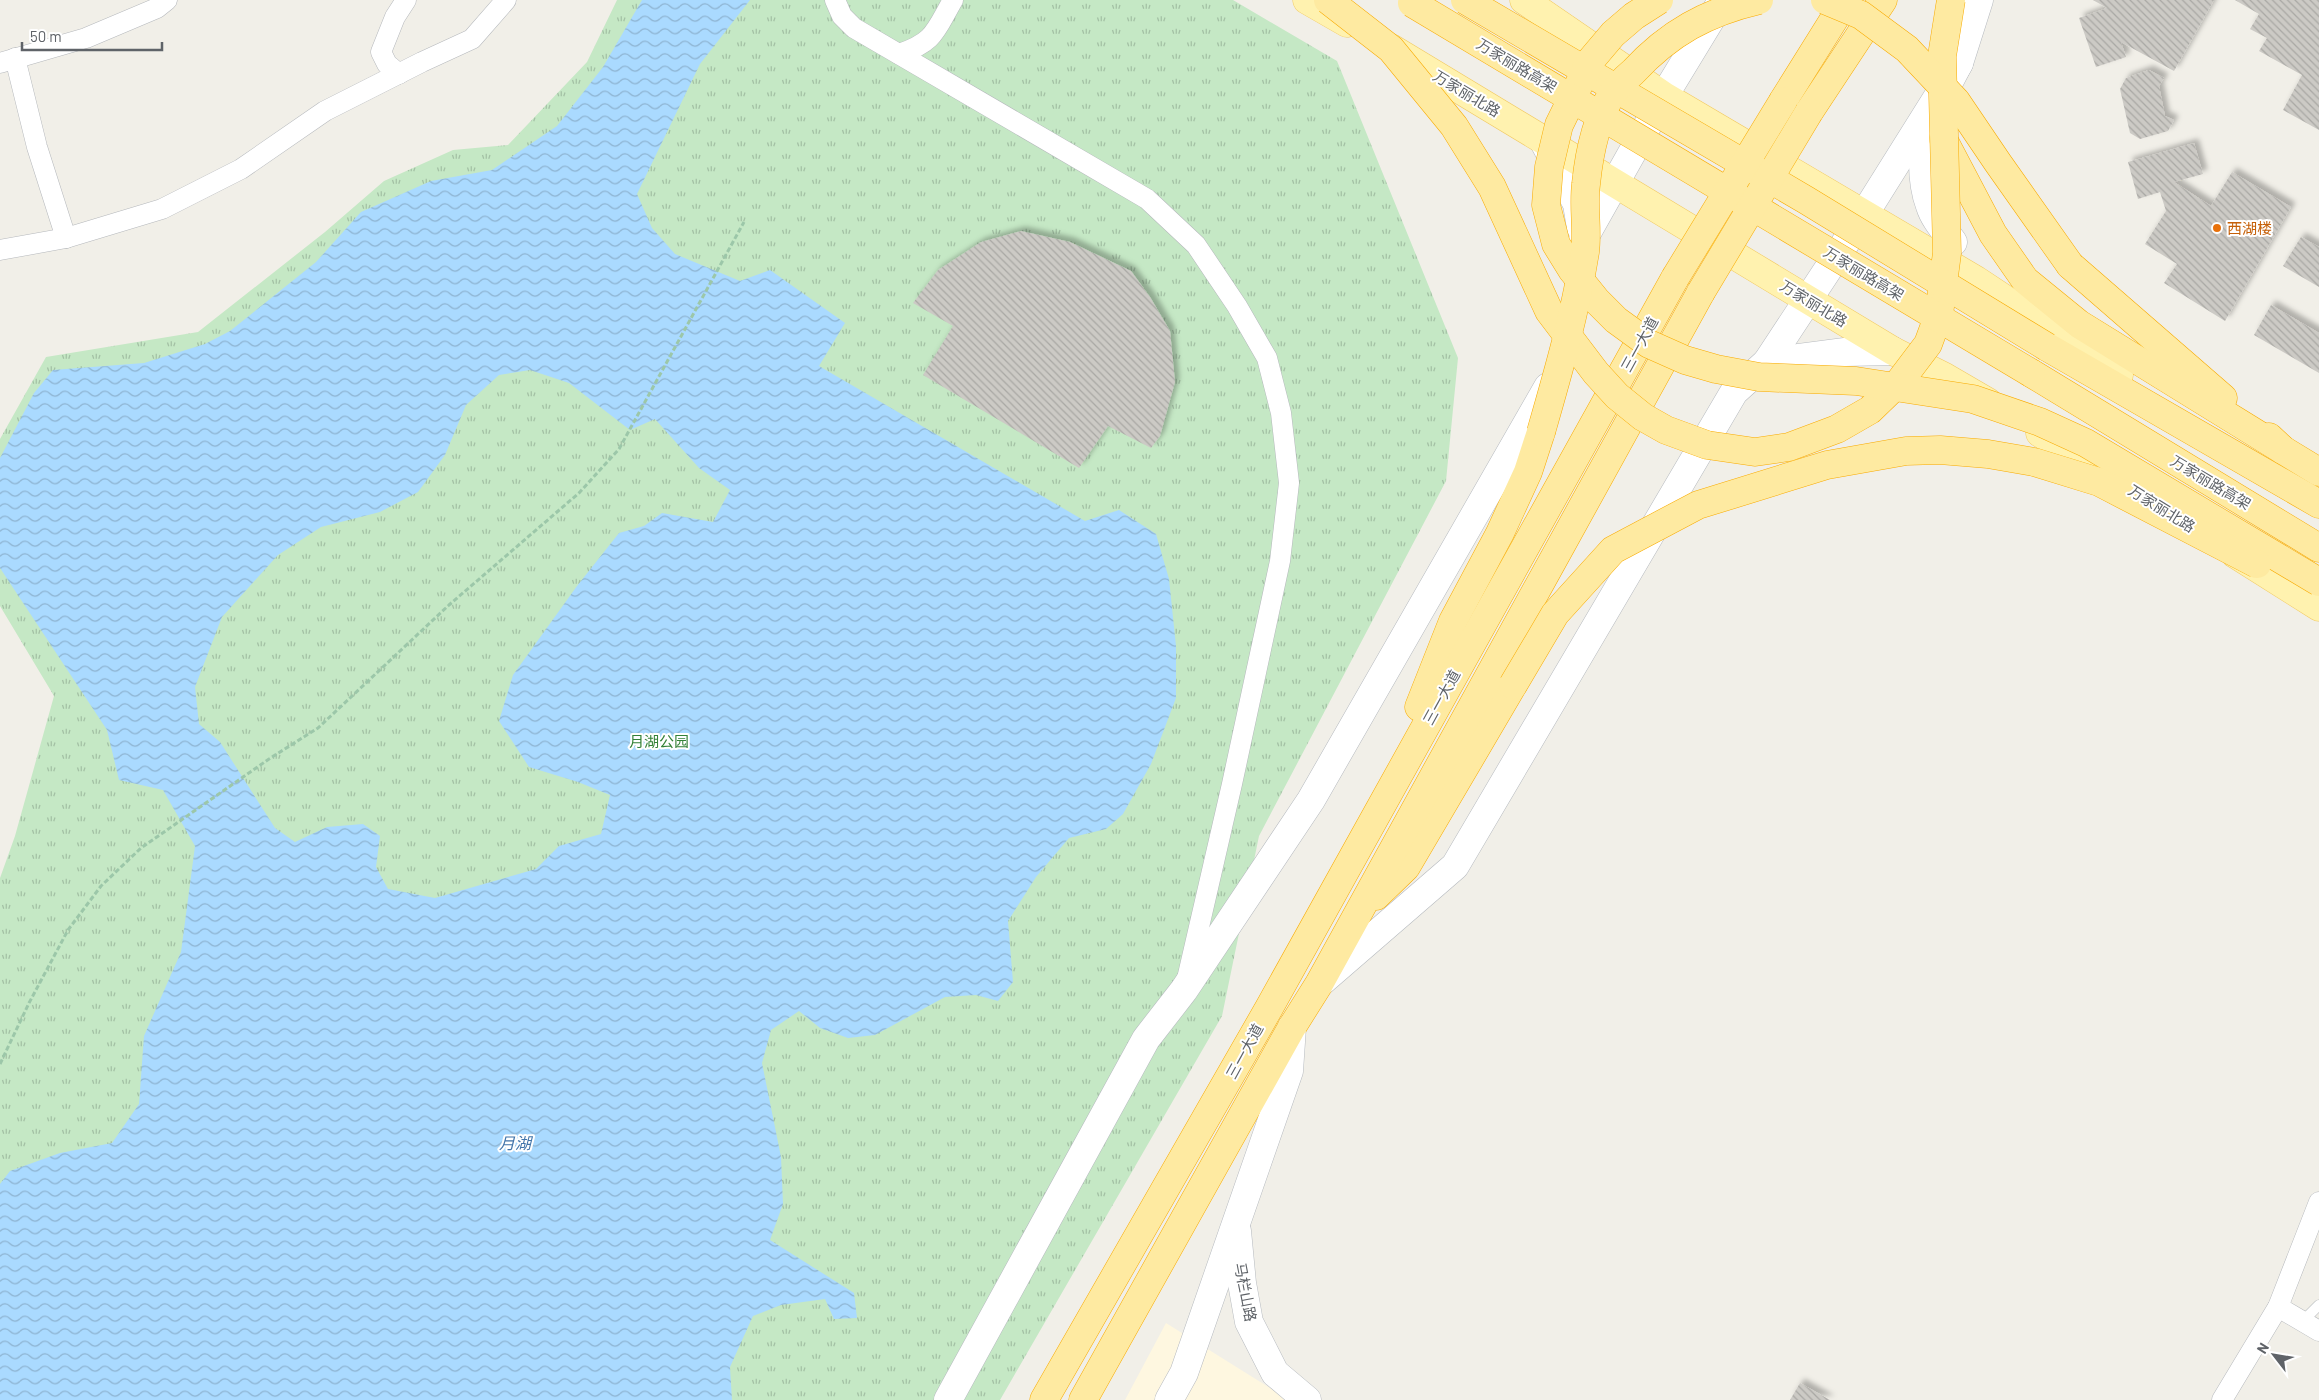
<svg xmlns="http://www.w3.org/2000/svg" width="2319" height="1400" viewBox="0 0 2319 1400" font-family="Barlow,'Noto Sans SC',sans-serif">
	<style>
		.commercial { fill: #fef7e0 }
		.grass { fill: url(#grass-tufts) }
		.water { fill: url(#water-waves); fill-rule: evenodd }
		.building { fill: url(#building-back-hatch); filter: url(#shadow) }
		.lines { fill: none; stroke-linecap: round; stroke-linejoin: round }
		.service-casing { stroke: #b5b8bc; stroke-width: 11 }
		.minor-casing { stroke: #b5b8bc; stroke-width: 21 }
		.secondary-casing { stroke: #b6babf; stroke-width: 29 }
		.primary-casing { stroke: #f2c960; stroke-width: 29 }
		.trunk-casing { stroke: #f9ab00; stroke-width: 29 }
		.path { stroke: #9cc7a9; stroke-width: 3; stroke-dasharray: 5 2.5; stroke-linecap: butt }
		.service { stroke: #fff; stroke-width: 10 }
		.minor { stroke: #fff; stroke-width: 20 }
		.secondary { stroke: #fff; stroke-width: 28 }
		.primary { stroke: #fff2af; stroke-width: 28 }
		.trunk { stroke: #feeaa1; stroke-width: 28 }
		.trunk-bridge-casing { stroke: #f9ab00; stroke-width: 29; stroke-linecap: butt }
		.trunk-bridge { stroke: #feeaa1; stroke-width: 28 }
		.food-dot { fill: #e8710a; stroke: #fff; stroke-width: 2 }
		.labels { text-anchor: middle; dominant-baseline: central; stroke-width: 4; stroke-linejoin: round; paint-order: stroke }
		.street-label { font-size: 15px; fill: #5f6368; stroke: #fff }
		.food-label { font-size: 15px; fill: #c56008; stroke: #fff; text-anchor: start }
		.park-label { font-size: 15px; fill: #348238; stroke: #fff }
		.water-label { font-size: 16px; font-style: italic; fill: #4174aa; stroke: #fff }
	</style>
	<defs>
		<pattern id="grass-tufts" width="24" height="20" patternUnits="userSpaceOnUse" patternTransform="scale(1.25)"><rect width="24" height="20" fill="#c5e8c5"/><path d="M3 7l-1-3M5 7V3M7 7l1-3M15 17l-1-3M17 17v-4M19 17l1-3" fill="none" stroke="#a3c0a4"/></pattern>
		<pattern id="water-waves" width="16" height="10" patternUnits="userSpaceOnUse" patternTransform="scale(1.25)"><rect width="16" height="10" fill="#aadaff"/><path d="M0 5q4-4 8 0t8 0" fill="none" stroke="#8eb4d2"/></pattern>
		<pattern id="building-back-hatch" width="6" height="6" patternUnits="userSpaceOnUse" patternTransform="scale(1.25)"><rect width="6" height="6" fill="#cccac5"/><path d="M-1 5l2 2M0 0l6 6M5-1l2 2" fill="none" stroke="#a9a8a4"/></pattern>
		<filter id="shadow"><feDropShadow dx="4.5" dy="-4.5" stdDeviation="2.5" flood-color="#0004"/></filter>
	</defs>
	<rect width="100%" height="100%" fill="#f1efe8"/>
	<!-- commercial -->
	<polygon class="commercial" points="1166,1323 1289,1400 1125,1400"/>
	<!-- grass -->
	<polygon class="grass" points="617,0 1233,0 1337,61 1458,358 1446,481 1259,836 1222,1016 1000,1400 0,1400 0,878 15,836 54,696 0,606 0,439 46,357 198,332 325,232 384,181 453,150 508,145 587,62"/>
	<!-- water -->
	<path class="water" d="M642,0H750L700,64L637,194L652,228L675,254L740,281L770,270L845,323L819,366L1085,521L1119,510L1156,534L1169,579L1176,646V698L1151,764L1123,814L1106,829L1069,838L1036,877L1008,921L1013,982L998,1001L976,995L945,997L875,1035L848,1038L820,1028L799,1011L771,1030L762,1063L781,1157L783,1204L770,1240L854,1293L857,1318L834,1319L825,1299L781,1305L753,1316L730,1367L732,1400H0V1184L10,1171L60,1153L112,1143L139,1104L144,1036L181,952L195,846L163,790L119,780L107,730L0,568V458L34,393L53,370L144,363L205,344L230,331L316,262L361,212L431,181L492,170L557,126L603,67ZM530,370L569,383L630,430L655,419L699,468L730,490L713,522L662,513L644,526L619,533L577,586L513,675L499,721L529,767L578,782L610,795L601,834L559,846L536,869L435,898L388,889L376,867L380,836L363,824L327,827L295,842L275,828L220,742L199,724L195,687L222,617L278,555L321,527L380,512L418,492L445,455L466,405L499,375Z"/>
	<!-- building -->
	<g class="building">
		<polygon points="2093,0 2214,0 2174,71 2121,42 2126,57 2096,67 2079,18 2107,8"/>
		<polygon points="2235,0 2319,0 2319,130 2283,110 2302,75 2259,51 2267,38 2250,29 2259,14"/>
		<polygon points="2149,70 2164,78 2159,86 2165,116 2174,120 2168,131 2140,139 2130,133 2120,89 2126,78"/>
		<polygon points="2194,143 2203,174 2174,182 2211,206 2232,172 2291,207 2225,321 2164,283 2177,264 2145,244 2166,211 2160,192 2138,199 2128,162"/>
		<polygon points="1021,231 1070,242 1131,271 1150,297 1170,331 1175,382 1160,436 1151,448 1108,426 1079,468 923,375 953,326 913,303 938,270 981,242"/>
		<polygon points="2301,237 2319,247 2319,287 2283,266"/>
		<polygon points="2271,305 2319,333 2319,373 2254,335"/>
		<polygon points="1800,1383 1830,1400 1790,1400"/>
	</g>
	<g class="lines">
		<!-- service casing -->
		<g class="service-casing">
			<polyline id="service" points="2303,1321 2319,1305"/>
		</g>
		<!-- minor casing -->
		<g class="minor-casing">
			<g id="minor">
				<polyline points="835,0 842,16 854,28 1147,199 1196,245 1237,306 1267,358 1281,413 1289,483 1280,561 1232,784 1187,979"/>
				<path d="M899,54C935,42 935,31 953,0"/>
				<polyline points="15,58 37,147 66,238"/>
				<polyline points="0,63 86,38 157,8 167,0"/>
				<polyline points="399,74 387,64 381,52 395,17 406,0"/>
				<polyline points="0,250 66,238 162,209 241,169 325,111 422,62 472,39 506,0"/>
				<polyline points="2278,1307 2319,1331"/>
				<polyline points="2222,1400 2278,1307 2319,1202"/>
			</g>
		</g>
		<!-- secondary casing -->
		<g class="secondary-casing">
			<g id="secondary">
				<polyline points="1950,80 1959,63 1979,0"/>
				<path d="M1931,119C1920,142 1921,182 1930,206C1934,219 1945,231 1953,242"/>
				<polyline points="1544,142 1577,204 1581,228"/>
				<polyline points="1583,240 1664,96 1720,4"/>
				<polyline points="1767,362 1865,213 1959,63"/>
				<polyline points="1321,982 1455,866 1734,392 1767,362 1845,352 1893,351"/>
				<polyline points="1237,1231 1242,1283 1249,1322 1275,1373 1307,1400"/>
				<polyline points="948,1400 1146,1039 1184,990 1311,800 1548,387"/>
				<polyline points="1169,1400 1184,1373 1289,1071 1292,1027"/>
			</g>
		</g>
		<!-- primary casing -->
		<g class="primary-casing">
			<g id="primary">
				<polyline points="1307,0 1347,23"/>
				<polyline points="1524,0 1664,96 1976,280 2119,375"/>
				<polyline points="1391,48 1893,351 1945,377 1988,402"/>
				<polyline points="2040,433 2129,488"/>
				<polyline points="2235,554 2319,607"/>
			</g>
		</g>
		<!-- trunk casing -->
		<g class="trunk-casing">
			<g id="trunk">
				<polyline points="1783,101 1846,0"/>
				<polyline points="1809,112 1883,0"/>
				<polyline points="1943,139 1993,234 2025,280 2079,324 2283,450"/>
				<polyline points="2070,265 2223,398"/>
				<polyline points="2047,347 2319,504"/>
				<polyline points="2031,373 2319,548"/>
				<polyline points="2269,437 2283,450 2319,472"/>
				<polyline points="1419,707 1453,621 1500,533 1528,472 1541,432"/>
				<polyline points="1376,896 1406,867 1513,685"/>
				<polyline points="1044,1400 1269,1008 1675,278"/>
				<polyline points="1083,1400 1292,1027 1319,984 1701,292"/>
			</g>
		</g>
		<!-- path -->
		<polyline class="path" points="0,1064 29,1003 68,930 101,886 141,848 269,759 318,728 449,605 579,493 619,449 744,222"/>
		<!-- service -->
		<use href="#service" class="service"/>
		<!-- minor -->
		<use href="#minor" class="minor"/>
		<!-- secondary -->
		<use href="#secondary" class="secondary"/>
		<!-- primary -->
		<use href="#primary" class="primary"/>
		<!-- trunk -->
		<use href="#trunk" class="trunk"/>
		<!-- trunk-bridge casing -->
		<g class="trunk-bridge-casing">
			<g id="trunk-bridge">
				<polyline points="1328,0 1391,49 1454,126 1492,187 1549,311 1596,373 1617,396 1643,417 1666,430 1707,445 1755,452 1789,447 1837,429 1870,410 1900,381 1928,344 1939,314 1947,253 1942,56 1951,0"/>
				<polyline points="1465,0 1806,200 2047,347"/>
				<polyline points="1659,0 1634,16 1613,34 1591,60 1559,125 1549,167 1546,205 1556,244 1572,270 1597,301 1616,320 1649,344 1685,360 1716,369 1759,377 1856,381 1973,399 2040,422 2086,443 2319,582"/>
				<polyline points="1825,0 1861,15 1907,49 1956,101 1998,163 2070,265"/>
				<polyline points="1412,3 2031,373"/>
				<polyline points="1675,278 1783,101"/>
				<polyline points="1701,292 1809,112"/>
				<path d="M1541,432C1558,373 1575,314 1585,252C1588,230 1583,207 1586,184C1589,154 1596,120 1612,94C1617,86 1626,78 1633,72C1669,33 1707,12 1759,0"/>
				<polyline points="1513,685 1555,614 1613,550 1698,505 1827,465 1906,451 1940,450 1988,454 2034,462 2099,482 2257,564"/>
			</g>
		</g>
		<!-- trunk-bridge -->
		<use href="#trunk-bridge" class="trunk-bridge"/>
	</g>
	<!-- markers -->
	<circle class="food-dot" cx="2217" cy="228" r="5"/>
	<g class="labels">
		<!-- street labels -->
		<g class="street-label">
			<text transform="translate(1517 65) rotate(31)">万家丽路高架</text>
			<text transform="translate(1467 93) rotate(31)">万家丽北路</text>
			<text transform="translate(1864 273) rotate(31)">万家丽路高架</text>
			<text transform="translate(1814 303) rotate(31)">万家丽北路</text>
			<text transform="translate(1639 344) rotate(-61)">三一大道</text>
			<text transform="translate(2211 482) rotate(31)">万家丽路高架</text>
			<text transform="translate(2162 508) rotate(32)">万家丽北路</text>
			<text transform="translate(1441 697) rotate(-61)">三一大道</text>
			<text transform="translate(1244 1051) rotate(-61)">三一大道</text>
			<text transform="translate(1246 1292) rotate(79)">马栏山路</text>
		</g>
		<!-- food labels -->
		<g class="food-label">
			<text x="2227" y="228">西湖楼</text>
		</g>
		<!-- park labels -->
		<g class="park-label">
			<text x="659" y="741">月湖公园</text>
		</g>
		<!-- water labels -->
		<g class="water-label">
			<text x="515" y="1142">月湖</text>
		</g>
	</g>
	<!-- north arrow -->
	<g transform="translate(2274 1355) rotate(301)" stroke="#ffffff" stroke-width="4" paint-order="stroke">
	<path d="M0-4L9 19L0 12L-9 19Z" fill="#5f6368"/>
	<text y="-8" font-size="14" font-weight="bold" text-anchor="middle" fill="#5f6368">N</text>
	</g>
	<!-- scale -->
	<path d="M22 42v8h140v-8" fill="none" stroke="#5f6368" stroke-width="2.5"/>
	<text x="30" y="42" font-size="15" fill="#5f6368" stroke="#ffffff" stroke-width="4" paint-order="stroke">50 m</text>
</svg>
